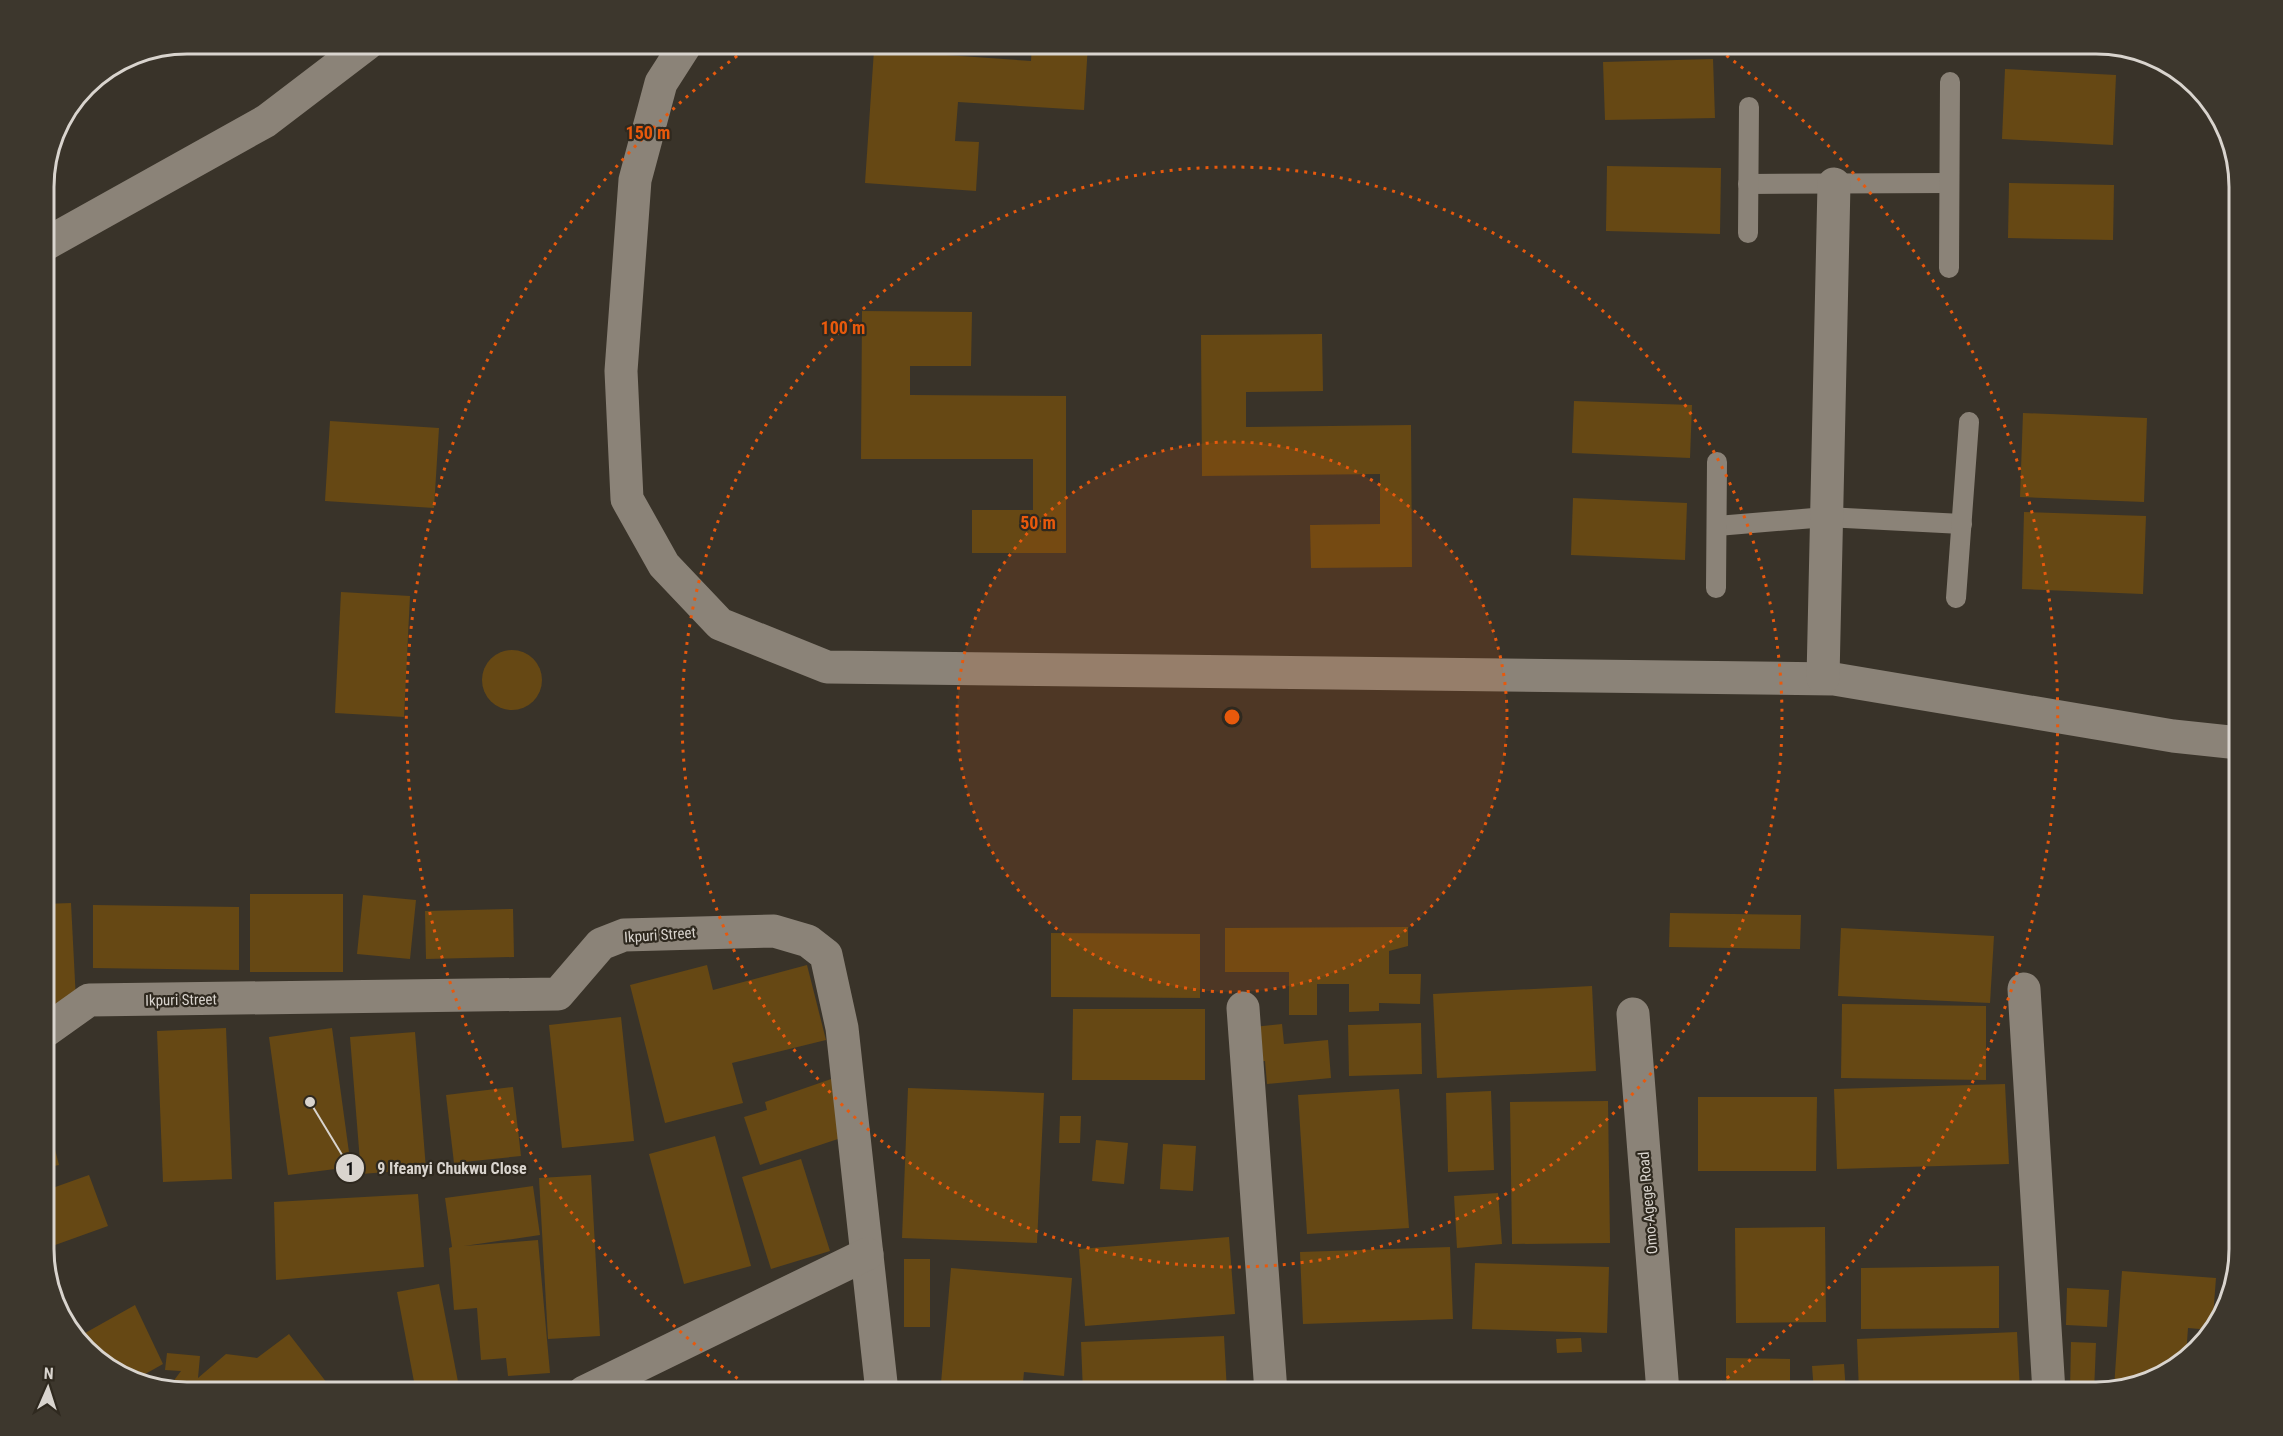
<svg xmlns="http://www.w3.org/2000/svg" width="2283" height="1436" viewBox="0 0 2283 1436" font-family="'Roboto Condensed',sans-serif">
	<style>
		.building { fill: #664814 }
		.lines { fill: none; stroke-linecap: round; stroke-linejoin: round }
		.lane { stroke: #8b8378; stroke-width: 20 }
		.street { stroke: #8b8378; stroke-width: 33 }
		.ring { fill: none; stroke: #e8590c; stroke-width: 3; stroke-dasharray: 3 6 }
		.labels { text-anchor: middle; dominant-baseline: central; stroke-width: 4.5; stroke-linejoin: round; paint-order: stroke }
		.street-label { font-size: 15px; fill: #d9d4ce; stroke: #2f291f }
		.rim { fill: none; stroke: #d9d4ce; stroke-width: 3 }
		.centre { fill: #e8590c; stroke: #2f291f; stroke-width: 3 }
		.ring-label { font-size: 18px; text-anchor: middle; font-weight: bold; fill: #e8590c; stroke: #2f291f; stroke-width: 4.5; stroke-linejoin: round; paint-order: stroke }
		.leader { fill: none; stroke: #d9d4ce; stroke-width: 2 }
		.callout-dot { fill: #d9d4ce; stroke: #2f291f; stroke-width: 2 }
		.mark-label { font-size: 18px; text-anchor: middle; font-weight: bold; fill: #111 }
		.callout-label { font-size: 16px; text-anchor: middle; font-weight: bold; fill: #d9d4ce; stroke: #2f291f; stroke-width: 4.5; stroke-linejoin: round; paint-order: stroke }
	</style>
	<rect width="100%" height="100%" fill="#393329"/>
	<!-- building -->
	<g class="building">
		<polygon points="1032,44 1088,44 1084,110 958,102 955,141 979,142 976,191 865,183 874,50 1031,61"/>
		<polygon points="1713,59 1715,118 1605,120 1603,62"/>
		<polygon points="2005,69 2116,75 2113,145 2002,139"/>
		<polygon points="1607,166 1721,168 1720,234 1606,231"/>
		<polygon points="2009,183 2114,185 2113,240 2008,238"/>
		<polygon points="862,311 972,312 971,366 910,366 910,395 1066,396 1066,553 972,553 972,510 1033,510 1033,459 861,459"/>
		<polygon points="1322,334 1323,391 1246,392 1246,427 1411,425 1412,567 1311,568 1310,525 1380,524 1380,474 1202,476 1201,335"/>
		<polygon points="1574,401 1692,405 1690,458 1572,453"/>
		<polygon points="2023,413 2147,418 2144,502 2020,497"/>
		<polygon points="330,421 439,428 434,508 325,501"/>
		<polygon points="1573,498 1687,503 1685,560 1571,555"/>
		<polygon points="2024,512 2146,516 2143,594 2022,589"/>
		<polygon points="341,592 410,596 404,717 335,713"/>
		<circle cx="512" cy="680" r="30"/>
		<rect x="250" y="894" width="93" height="78"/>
		<polygon points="363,895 416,900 410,959 357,954"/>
		<polygon points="71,903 76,1001 44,1013 44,904"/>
		<polygon points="93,905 239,907 239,970 93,968"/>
		<polygon points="513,909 514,957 426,959 425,911"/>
		<polygon points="1670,913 1801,915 1800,949 1669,947"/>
		<polygon points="1408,927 1408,946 1389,951 1389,974 1421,974 1420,1004 1379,1003 1379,1011 1349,1012 1349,984 1317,984 1317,1015 1289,1015 1289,972 1225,972 1225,928"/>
		<polygon points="1841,928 1994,936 1990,1003 1838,996"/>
		<polygon points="1051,933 1200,934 1200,998 1051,997"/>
		<polygon points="707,965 713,990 807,965 826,1040 732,1063 743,1103 665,1123 630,985"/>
		<polygon points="1592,986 1596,1071 1437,1078 1433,994"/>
		<polygon points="1842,1004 1986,1006 1986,1080 1841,1078"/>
		<polygon points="1073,1009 1205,1009 1205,1080 1072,1080"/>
		<polygon points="621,1017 634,1141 562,1148 549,1025"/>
		<polygon points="1421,1023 1422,1074 1349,1076 1348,1025"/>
		<polygon points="1282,1024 1284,1044 1328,1040 1331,1078 1267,1084 1265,1061 1257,1062 1254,1027"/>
		<polygon points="226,1028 232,1179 163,1182 157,1031"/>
		<polygon points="332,1028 351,1167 288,1175 269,1037"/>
		<polygon points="415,1032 426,1169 361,1174 350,1037"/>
		<polygon points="834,1078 853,1134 760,1165 744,1117 767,1110 765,1102"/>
		<polygon points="2005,1084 2009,1164 1837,1169 1834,1089"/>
		<polygon points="513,1087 521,1156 454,1163 446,1095"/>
		<polygon points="908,1088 1044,1093 1037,1243 902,1238"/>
		<polygon points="1399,1089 1409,1228 1307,1234 1298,1095"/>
		<polygon points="1491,1091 1494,1170 1448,1172 1446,1093"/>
		<polygon points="1698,1097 1817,1097 1816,1171 1698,1171"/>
		<polygon points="2228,1100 2239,1100 2239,1248 2231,1249"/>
		<polygon points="1608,1101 1610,1243 1512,1244 1510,1102"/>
		<polygon points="1060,1116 1081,1116 1080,1143 1059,1143"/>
		<polygon points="44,1134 51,1134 59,1165 44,1168"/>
		<polygon points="715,1136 751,1266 684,1284 649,1154"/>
		<polygon points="1096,1140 1128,1143 1124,1184 1092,1181"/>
		<polygon points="1163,1144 1196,1146 1193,1191 1160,1189"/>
		<polygon points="801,1159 830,1251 771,1269 742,1177"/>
		<polygon points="89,1175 108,1226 44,1249 44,1191"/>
		<polygon points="591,1175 600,1336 548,1339 539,1178"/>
		<polygon points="533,1186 540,1235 464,1246 538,1240 550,1373 508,1376 506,1358 481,1360 477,1308 454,1310 449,1248 452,1247 445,1198"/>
		<polygon points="1498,1193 1502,1244 1457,1248 1454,1196"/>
		<polygon points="418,1194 424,1267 276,1280 274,1202"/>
		<polygon points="1825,1227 1826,1322 1736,1323 1735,1228"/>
		<polygon points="1229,1237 1235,1314 1085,1326 1079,1249"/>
		<polygon points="1450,1247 1453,1319 1303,1324 1300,1252"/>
		<rect x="904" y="1259" width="26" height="68"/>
		<polygon points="1475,1263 1609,1267 1607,1333 1472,1329"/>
		<polygon points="1999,1266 1999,1328 1861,1329 1861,1268"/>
		<polygon points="951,1268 1072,1278 1064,1376 1024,1372 1022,1392 983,1392 984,1387 941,1383"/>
		<polygon points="2122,1271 2216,1278 2212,1330 2188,1328 2186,1356 2168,1373 2114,1388"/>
		<polygon points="439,1284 460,1392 416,1392 397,1292"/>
		<polygon points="2067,1288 2109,1290 2107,1327 2066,1325"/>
		<polygon points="135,1305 163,1364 138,1378 107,1369 78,1337"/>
		<polygon points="2017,1332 2020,1392 1859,1392 1857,1339"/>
		<polygon points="289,1334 327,1383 314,1392 187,1392 169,1387 181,1371 165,1370 167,1353 200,1356 198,1378 226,1354 257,1358"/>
		<polygon points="1224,1336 1227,1392 1083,1392 1081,1342"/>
		<polygon points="1581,1338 1582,1352 1557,1353 1556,1339"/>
		<polygon points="2071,1342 2096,1343 2094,1392 2070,1392"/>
		<polygon points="1726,1358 1790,1359 1790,1392 1726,1392"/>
		<polygon points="1844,1364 1846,1392 1814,1392 1812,1366"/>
	</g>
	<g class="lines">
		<!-- lane -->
		<g class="lane">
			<polyline points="1748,184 1949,183"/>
			<polyline points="1748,233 1749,107"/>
			<polyline points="1949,268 1950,82"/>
			<polyline points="1717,526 1826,517 1962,524"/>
			<polyline points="1716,588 1717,462"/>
			<polyline points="1956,598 1969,422"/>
		</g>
		<!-- street -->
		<g class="street">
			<polyline points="686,44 661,83 635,180 621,371 627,499 664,565 720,624 827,667 1834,679 2173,736 2239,743"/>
			<polyline points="44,245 266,121 367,44"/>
			<polyline points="1823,678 1834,184"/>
			<polyline points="2024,989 2049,1392"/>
			<polyline points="1243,1008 1271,1392"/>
			<polyline points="1633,1014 1663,1392"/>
			<polyline points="44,1032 89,1000 558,994 601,944 624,935 774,931 808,941 826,955 842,1028 882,1392"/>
			<polyline points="584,1392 867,1254"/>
		</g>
	</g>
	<!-- distance rings -->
	<circle cx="1232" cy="717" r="275" fill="#e8590c" fill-opacity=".12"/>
	<g class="ring">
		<circle cx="1232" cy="717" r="275"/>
		<circle cx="1232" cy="717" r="550"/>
		<path d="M752 1389A826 826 0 0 1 752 45M1712 45A826 826 0 0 1 1712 1389"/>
	</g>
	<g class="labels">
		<!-- street labels -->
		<g class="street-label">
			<text transform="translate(660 935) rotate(-4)">Ikpuri Street</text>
			<text transform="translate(181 1000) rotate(-1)">Ikpuri Street</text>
			<text transform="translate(1648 1203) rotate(-95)">Omo-Agege Road</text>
		</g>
	</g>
	<!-- crop -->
	<path d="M0 0H2283V1436H0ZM187 54H2096A133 133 0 0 1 2229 187V1249A133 133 0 0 1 2096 1382H187A133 133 0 0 1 54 1249V187A133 133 0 0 1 187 54Z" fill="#3d372d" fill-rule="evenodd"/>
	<path class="rim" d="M187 54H2096A133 133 0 0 1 2229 187V1249A133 133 0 0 1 2096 1382H187A133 133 0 0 1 54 1249V187A133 133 0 0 1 187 54Z"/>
	<circle cx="1232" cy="717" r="9" class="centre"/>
	<g class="ring-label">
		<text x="648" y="139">150 m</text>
		<text x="843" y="334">100 m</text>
		<text x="1038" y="529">50 m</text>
	</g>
	<!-- callouts -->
	<path class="leader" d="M310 1102L350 1168"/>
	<g class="callout-dot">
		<circle cx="310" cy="1102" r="6"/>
		<circle cx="350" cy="1168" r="15"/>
	</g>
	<g class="mark-label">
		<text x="350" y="1175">1</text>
	</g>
	<g class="callout-label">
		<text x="452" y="1174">9 Ifeanyi Chukwu Close</text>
	</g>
	<!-- north arrow -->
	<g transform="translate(48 1388) rotate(3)" stroke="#2f291f" stroke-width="4.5" paint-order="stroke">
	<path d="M0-4.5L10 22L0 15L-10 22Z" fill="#d9d4ce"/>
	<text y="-9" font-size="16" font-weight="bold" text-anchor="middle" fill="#d9d4ce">N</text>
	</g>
</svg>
